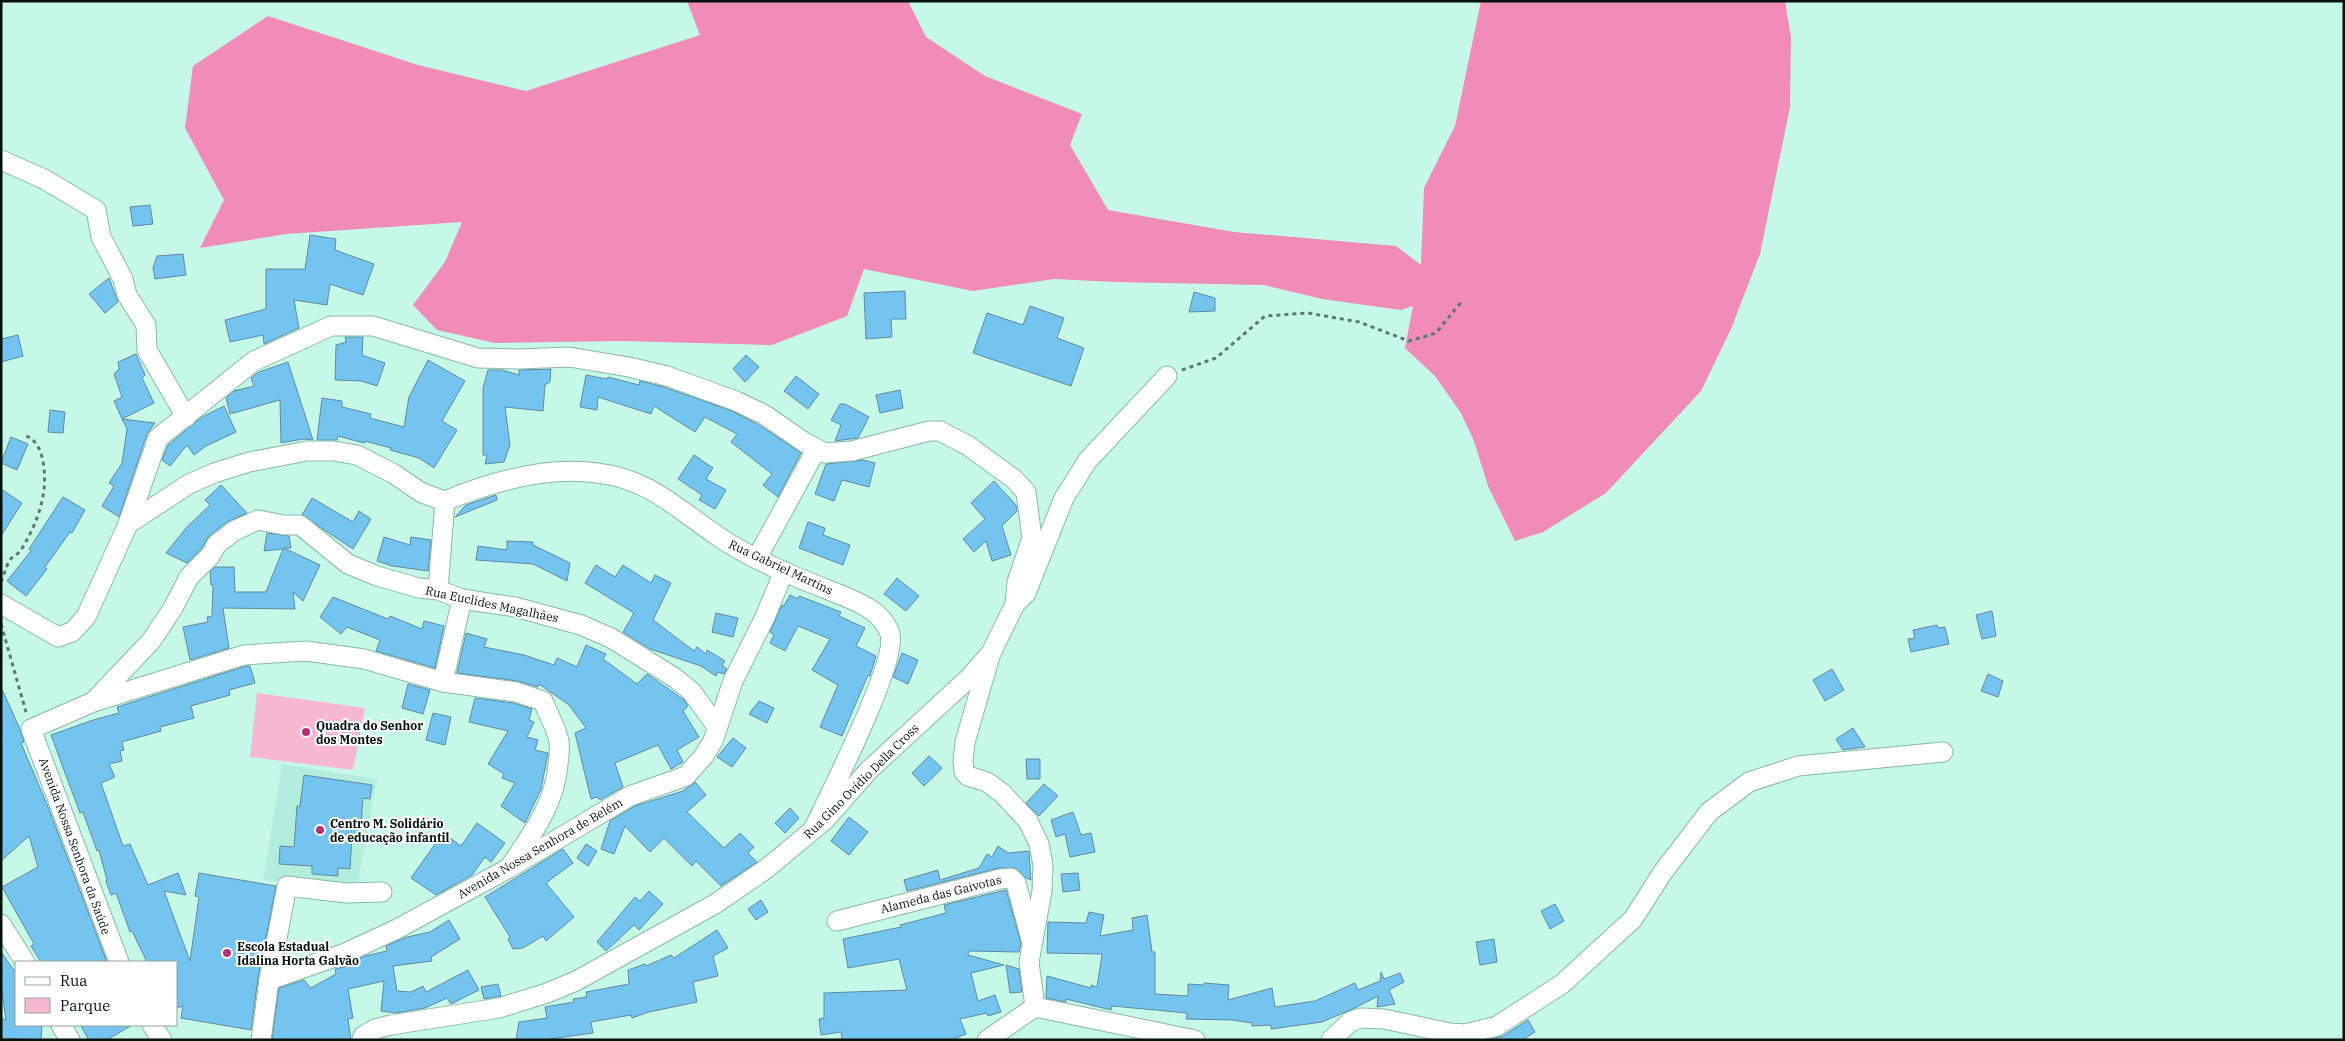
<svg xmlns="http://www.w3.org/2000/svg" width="2345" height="1041" viewBox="0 0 2345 1041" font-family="'IBM Plex Serif',serif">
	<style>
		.built { fill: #b3eedc }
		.green { fill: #f5b8d0 }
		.forest { fill: #f18bb7 }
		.building { fill: #73c4ef; stroke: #628aa0 }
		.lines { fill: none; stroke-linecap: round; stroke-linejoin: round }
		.minor-casing { stroke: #89b9aa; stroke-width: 21 }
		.path { stroke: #5a7a70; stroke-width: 3; stroke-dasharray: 4 4; stroke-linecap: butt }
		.minor { stroke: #fff; stroke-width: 19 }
		.poi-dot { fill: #b42f74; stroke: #fff; stroke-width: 2 }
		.labels { text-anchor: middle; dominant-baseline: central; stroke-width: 4; stroke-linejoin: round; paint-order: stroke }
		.street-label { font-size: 12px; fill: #01120d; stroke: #fff }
		.poi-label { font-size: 12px; font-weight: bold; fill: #01120d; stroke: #fff; text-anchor: start }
	</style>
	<rect width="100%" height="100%" fill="#c6f8e8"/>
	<!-- built -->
	<polygon class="built" points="282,764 377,779 357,887 263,880"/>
	<!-- green -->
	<polygon class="green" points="257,693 365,708 353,770 250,757"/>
	<!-- forest -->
	<polygon class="forest" points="687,1 908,1 926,37 985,76 1082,114 1070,145 1108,210 1234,232 1396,246 1421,265 1424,188 1455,126 1481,1 1785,1 1791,37 1790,107 1760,254 1731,329 1701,391 1606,493 1543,532 1515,541 1488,486 1474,441 1461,413 1435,376 1405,348 1413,306 1401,310 1322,299 1264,285 1116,282 1054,279 973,291 864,269 847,316 772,345 622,341 495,343 437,330 413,305 445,262 462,222 286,234 200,248 224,200 185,128 193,66 268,16 418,65 526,91 700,35"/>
	<!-- building -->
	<g class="building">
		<polygon points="150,205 153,224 133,226 130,207"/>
		<polygon points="310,235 336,239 335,250 374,264 363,295 330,284 327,305 294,300 299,328 264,344 263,335 230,342 225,320 266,309 266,269 305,269"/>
		<polygon points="183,254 186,275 155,279 153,268 157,256"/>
		<polygon points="109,278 118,302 105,313 89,294"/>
		<polygon points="905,291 906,319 891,319 892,337 866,339 864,293"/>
		<polygon points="1194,292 1215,298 1215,311 1189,312"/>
		<polygon points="1030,306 1064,318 1057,338 1084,348 1071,386 973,353 987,313 1023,325"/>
		<polygon points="18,335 23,356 1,362 1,339"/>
		<polygon points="345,337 363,337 362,355 385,363 377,386 361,381 335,380 336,345 346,342"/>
		<polygon points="136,354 145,375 142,378 154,403 122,419 114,401 122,397 114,374 119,369 118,362"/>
		<polygon points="746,355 759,367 745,382 733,369"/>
		<polygon points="428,360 465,381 442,421 457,430 434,468 419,458 390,450 391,448 365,441 364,443 338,436 337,440 317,440 322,398 342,401 342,407 371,414 370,418 404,427 409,397"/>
		<polygon points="288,362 313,440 303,439 281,443 280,400 230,414 226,398 234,391 254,386 251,378 259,372"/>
		<polygon points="551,369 550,382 545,385 543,411 505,407 510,445 504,462 485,464 487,455 483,455 483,388 488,370 502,370 519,375 519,370"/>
		<polygon points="586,375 607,379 608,377 639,385 640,381 664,387 732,411 759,425 801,453 778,497 763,485 772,474 731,442 737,434 705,417 695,432 654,406 651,414 598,397 597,410 580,407"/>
		<polygon points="796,376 819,394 808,409 784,391"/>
		<polygon points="900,390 903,408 880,413 876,395"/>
		<polygon points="840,404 845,404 869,417 858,438 835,441 841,425 831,420"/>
		<polygon points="224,406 236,432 206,446 194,455 187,445 170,466 162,460 168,445 202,417"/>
		<polygon points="50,410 65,412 63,433 48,432"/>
		<polygon points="122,419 155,423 147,434 119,517 102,506 114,486 109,483 122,463 127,429"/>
		<polygon points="11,437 28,444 17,470 1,463"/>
		<polygon points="694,455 713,468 706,479 726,490 715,509 699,500 702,495 678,479"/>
		<polygon points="863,460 875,463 869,487 842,480 834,501 815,494 826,464"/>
		<polygon points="994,481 1016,505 1017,511 1002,526 1011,555 992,561 986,541 974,552 963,539 985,519 971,503"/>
		<polygon points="221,485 247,513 227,522 209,536 202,548 187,563 166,553 186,528 210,505 205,500"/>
		<polygon points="1,489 22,503 1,536"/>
		<polygon points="496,495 497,500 455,517 466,505"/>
		<polygon points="63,497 85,510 72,533 70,532 45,567 47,569 26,596 7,581 31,551 29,549"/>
		<polygon points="312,498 353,522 359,511 371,519 353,549 302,515"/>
		<polygon points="808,522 825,528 823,535 850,545 843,565 799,548"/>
		<polygon points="267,533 289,536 291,548 284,548 320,565 303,601 293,592 295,609 223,608 229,648 190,660 183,627 208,622 207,617 212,616 213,585 211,585 210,572 215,567 234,567 235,592 266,592 283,549 264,551"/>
		<polygon points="384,537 410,545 411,537 431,540 428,571 392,566 377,561"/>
		<polygon points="507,541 533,542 533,545 570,563 567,581 533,564 476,560 478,546 507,550"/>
		<polygon points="596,565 615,577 623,565 651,583 655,575 671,583 653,620 694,651 697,647 706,654 707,650 725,661 722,665 727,669 724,674 718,672 716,676 701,666 650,649 623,632 634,613 585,583"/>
		<polygon points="897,578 919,596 906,611 884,594"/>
		<polygon points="790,595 798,599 799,596 841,612 839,616 865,628 856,646 876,656 870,676 868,675 842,736 820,727 838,685 812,670 830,639 798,626 785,651 770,643 774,635 770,632 782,605 784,606"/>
		<polygon points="333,597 388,619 390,616 422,629 424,621 444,626 435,668 376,651 380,640 347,627 341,634 320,617"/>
		<polygon points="1992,611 1996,636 1982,639 1976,615"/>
		<polygon points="716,613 738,618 733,637 712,632"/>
		<polygon points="1937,625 1938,628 1945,627 1949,644 1911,652 1908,639 1915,638 1913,630"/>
		<polygon points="466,633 487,639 484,647 524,655 554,665 557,658 577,667 586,645 606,654 603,659 637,684 647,674 684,700 688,706 683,711 699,737 677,750 683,762 671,769 658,745 615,763 623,787 600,800 597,797 591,799 575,733 586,728 569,705 539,684 538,687 518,681 457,673"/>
		<polygon points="902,653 918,660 908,684 893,677"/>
		<polygon points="246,666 250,666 255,683 229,690 230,695 191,706 194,718 160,727 161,731 122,742 124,750 120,751 122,761 109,764 115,777 101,783 123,846 130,844 148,885 178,873 186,895 164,891 190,961 199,897 195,896 199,873 276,886 258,978 251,1030 181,1018 183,1006 176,1008 176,962 147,962 132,931 130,932 116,893 111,895 106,881 107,880 99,850 97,851 83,812 80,813 51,735 93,720 119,713 117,707"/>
		<polygon points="1832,669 1844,690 1825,701 1813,680"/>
		<polygon points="1988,674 2003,681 1998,697 1981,691"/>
		<polygon points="408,684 430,690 423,714 402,708"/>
		<polygon points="1,687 20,729 24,742 21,743 48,807 107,962 41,962 31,946 34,944 2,887 38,867 29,836 1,861"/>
		<polygon points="475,698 513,703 532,709 529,720 534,722 527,737 538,740 535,750 548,753 541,789 525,823 501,806 515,783 502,778 504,774 488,764 508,731 469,722"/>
		<polygon points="759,701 774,708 767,723 749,714"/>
		<polygon points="433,713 451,717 445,745 426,740"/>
		<polygon points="1853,728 1865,747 1843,750 1836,739"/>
		<polygon points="733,738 746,748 732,767 717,757"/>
		<polygon points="929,756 942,768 924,786 912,773"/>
		<polygon points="1026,759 1040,759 1040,779 1027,779"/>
		<polygon points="304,775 372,785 370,799 363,798 360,837 352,836 350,869 338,868 338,876 312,874 312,866 279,864 280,846 294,847 297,806 300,806"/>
		<polygon points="695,782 706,795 687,812 724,848 740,833 754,847 748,853 757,862 721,886 696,861 692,866 664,838 650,852 625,826 614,854 601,849 610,821 635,806 683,791"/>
		<polygon points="1044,784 1058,796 1039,816 1026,803"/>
		<polygon points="790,808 799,818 785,833 775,823"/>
		<polygon points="1073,812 1081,835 1091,833 1095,852 1070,857 1065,834 1056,837 1051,820"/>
		<polygon points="849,817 868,832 849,855 831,841"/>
		<polygon points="477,823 505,843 491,862 485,857 472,875 436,895 411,878 443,833 461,846"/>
		<polygon points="586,844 597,851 588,866 577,858"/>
		<polygon points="998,846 1008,853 1029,851 1031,880 1026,878 1015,868 999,868 907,891 904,880 938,870 940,880 979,868 987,854 992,857"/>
		<polygon points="563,849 573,863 546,883 574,917 546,941 543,936 523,948 513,949 508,939 510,937 485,897"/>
		<polygon points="1078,873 1080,890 1063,892 1061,874"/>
		<polygon points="1006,890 1021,943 1019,952 969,951 968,955 1004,965 971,973 978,1001 995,995 1001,1012 988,1016 987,1013 960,1019 966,1034 951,1040 842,1040 841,1032 821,1035 819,1019 824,1018 824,993 907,990 899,959 848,968 843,939 901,927 900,925 946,913 944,905"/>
		<polygon points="649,891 663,904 639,930 634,925 606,951 597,942 635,897 640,901"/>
		<polygon points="761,900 768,912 756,920 748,909"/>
		<polygon points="1555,904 1564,921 1550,929 1541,911"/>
		<polygon points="1089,912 1104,915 1100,936 1133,930 1132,918 1147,915 1152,952 1155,952 1155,994 1188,996 1188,984 1204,985 1204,983 1229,985 1228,1000 1272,988 1275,1007 1315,1001 1355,983 1358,990 1380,981 1381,972 1384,979 1400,973 1404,982 1389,990 1395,1004 1377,1007 1378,996 1355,1008 1322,1022 1271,1029 1271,1025 1252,1026 1252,1023 1232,1020 1186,1019 1187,1013 1112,1006 1111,1010 1066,999 1066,1002 1046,998 1047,976 1091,988 1091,985 1097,987 1102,954 1047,953 1048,922 1086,923"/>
		<polygon points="449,920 460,939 431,957 432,961 393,966 397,991 411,992 423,986 426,992 468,970 479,990 451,1004 447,998 425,1008 396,1013 381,1011 384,981 348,989 353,1018 348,1019 351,1040 272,1040 279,988 304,980 311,988 336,974 335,969 357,964 356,960 365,956 387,951 386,946 407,937 430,932"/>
		<polygon points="717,930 728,948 713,956 718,976 693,982 697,1002 649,1012 632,1018 631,1015 591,1022 593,1033 543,1040 516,1040 519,1022 547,1018 545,1007 574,1002 573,999 587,997 586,992 629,984 628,970 645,964 646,966 671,955 674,958"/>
		<polygon points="1494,939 1497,962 1480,965 1476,942"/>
		<polygon points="1,952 16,973 16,1025 42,1026 41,1040 1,1038 1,1018 6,1020 1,985"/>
		<polygon points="1006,965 1019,969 1022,992 1010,993"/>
		<polygon points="498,984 501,996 484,999 481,987"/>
		<polygon points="1528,1020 1535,1032 1522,1040 1488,1040 1503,1036"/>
		<polygon points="80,1025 132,1025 107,1040 89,1040"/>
	</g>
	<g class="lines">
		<!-- minor casing -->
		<g class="minor-casing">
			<g id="minor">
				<polyline points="1,160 44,179 96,210 101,237 123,279 127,295 146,325 147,350 186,417"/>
				<polyline points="128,524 158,438 254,361 331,326 373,326 478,358 519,359 569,357 629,367 667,376 736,401 765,415 804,442 825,453 852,451 929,431 940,431 967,445 1014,479 1026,492 1032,538 1017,582 1015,604"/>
				<polyline points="757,558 816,450"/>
				<polyline points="438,590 445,501"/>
				<path d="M1,604L58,637L72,632L86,617L128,524L189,484L214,473L249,462L307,451H333L357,455L394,474L422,493L445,501C491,482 546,466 597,473C650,479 677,509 719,537C753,560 793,576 831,591C853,600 882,609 890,634C898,662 828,798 813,830"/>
				<polyline points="990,656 965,742 963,761 964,772 968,776 987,782 1002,793 1028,821 1039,844 1043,865 1042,891 1029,962 1035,1007"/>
				<polyline points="443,682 462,599"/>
				<polyline points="94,701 151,641 173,608 189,577 211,555 216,545 234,531 258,520 284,525 300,525 348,564 377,576 419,588 438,590 462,599 515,607 581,625 611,638 675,678 692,692 717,727"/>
				<polyline points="837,921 1000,879 1011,878 1016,883 1031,939"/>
				<polyline points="1,924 25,962"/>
				<path d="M119,962L31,729L93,702L196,670L244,655L289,652L306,651L364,659L443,682L516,692L543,701C548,714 556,727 559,741C560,748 559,757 558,764C555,805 531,835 509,868"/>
				<polyline points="269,980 287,886 346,893 382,892"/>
				<polyline points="61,1025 70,1040"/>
				<polyline points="152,1025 162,1040"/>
				<polyline points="261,1040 269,980 343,954 397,929 509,868 630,796 686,776 703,757 713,741 733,681 765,617 784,571"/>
				<polyline points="362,1040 363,1036 375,1029 391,1025 499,1008 547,993 576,981 715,904 766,869 825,820 869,770 969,678 991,653 1015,604 1026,593 1064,498 1088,460 1167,376"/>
				<polyline points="987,1040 1035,1007 1195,1040"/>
				<polyline points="1331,1040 1350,1022 1361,1018 1384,1019 1450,1033 1465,1034 1497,1026 1562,984 1633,919 1663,872 1709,812 1749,782 1798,766 1943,752"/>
			</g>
		</g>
		<!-- path -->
		<g class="path">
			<polyline points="1182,370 1216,358 1265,316 1308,313 1359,322 1409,341 1436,333 1462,301"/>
			<path d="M1,582C4,575 6,566 10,560C12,556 18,555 21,550C37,524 49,493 43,462C41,450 36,439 24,435"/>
			<polyline points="1,624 26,712"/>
		</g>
		<!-- minor -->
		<use href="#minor" class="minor"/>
	</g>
	<!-- markers -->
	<g class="poi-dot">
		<circle cx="306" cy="732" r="5"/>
		<circle cx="320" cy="830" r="5"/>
		<circle cx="227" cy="953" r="5"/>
	</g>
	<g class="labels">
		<!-- street labels -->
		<g class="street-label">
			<text transform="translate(781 567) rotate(25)">Rua Gabriel Martins</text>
			<text transform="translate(492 604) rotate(12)">Rua Euclides Magalhães</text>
			<text transform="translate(861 781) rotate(-45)">Rua Gino Ovídio Della Cross</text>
			<text transform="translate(75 846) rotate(70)">Avenida Nossa Senhora da Saúde</text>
			<text transform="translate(540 848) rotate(-30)">Avenida Nossa Senhora de Belém</text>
			<text transform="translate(941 894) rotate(-14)">Alameda das Gaivotas</text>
		</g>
		<!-- poi labels -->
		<g class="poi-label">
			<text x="316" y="725">Quadra do Senhor<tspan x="316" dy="14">dos Montes</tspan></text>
			<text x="330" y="823">Centro M. Solidário<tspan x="330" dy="14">de educação infantil</tspan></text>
			<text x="237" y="946">Escola Estadual<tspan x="237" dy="14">Idalina Horta Galvão</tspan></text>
		</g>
	</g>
	<!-- border -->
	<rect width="2345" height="1041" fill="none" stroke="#01120d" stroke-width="5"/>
	<!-- legend -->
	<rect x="15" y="961" width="162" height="65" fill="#ffffff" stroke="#99a09e"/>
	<rect x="25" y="977" width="25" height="8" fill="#ffffff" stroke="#99a09e"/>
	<text x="60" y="986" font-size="15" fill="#01120d">Rua</text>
	<rect x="25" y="998" width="25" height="15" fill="#f5b8d0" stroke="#99a09e"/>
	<text x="60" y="1011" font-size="15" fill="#01120d">Parque</text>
</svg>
